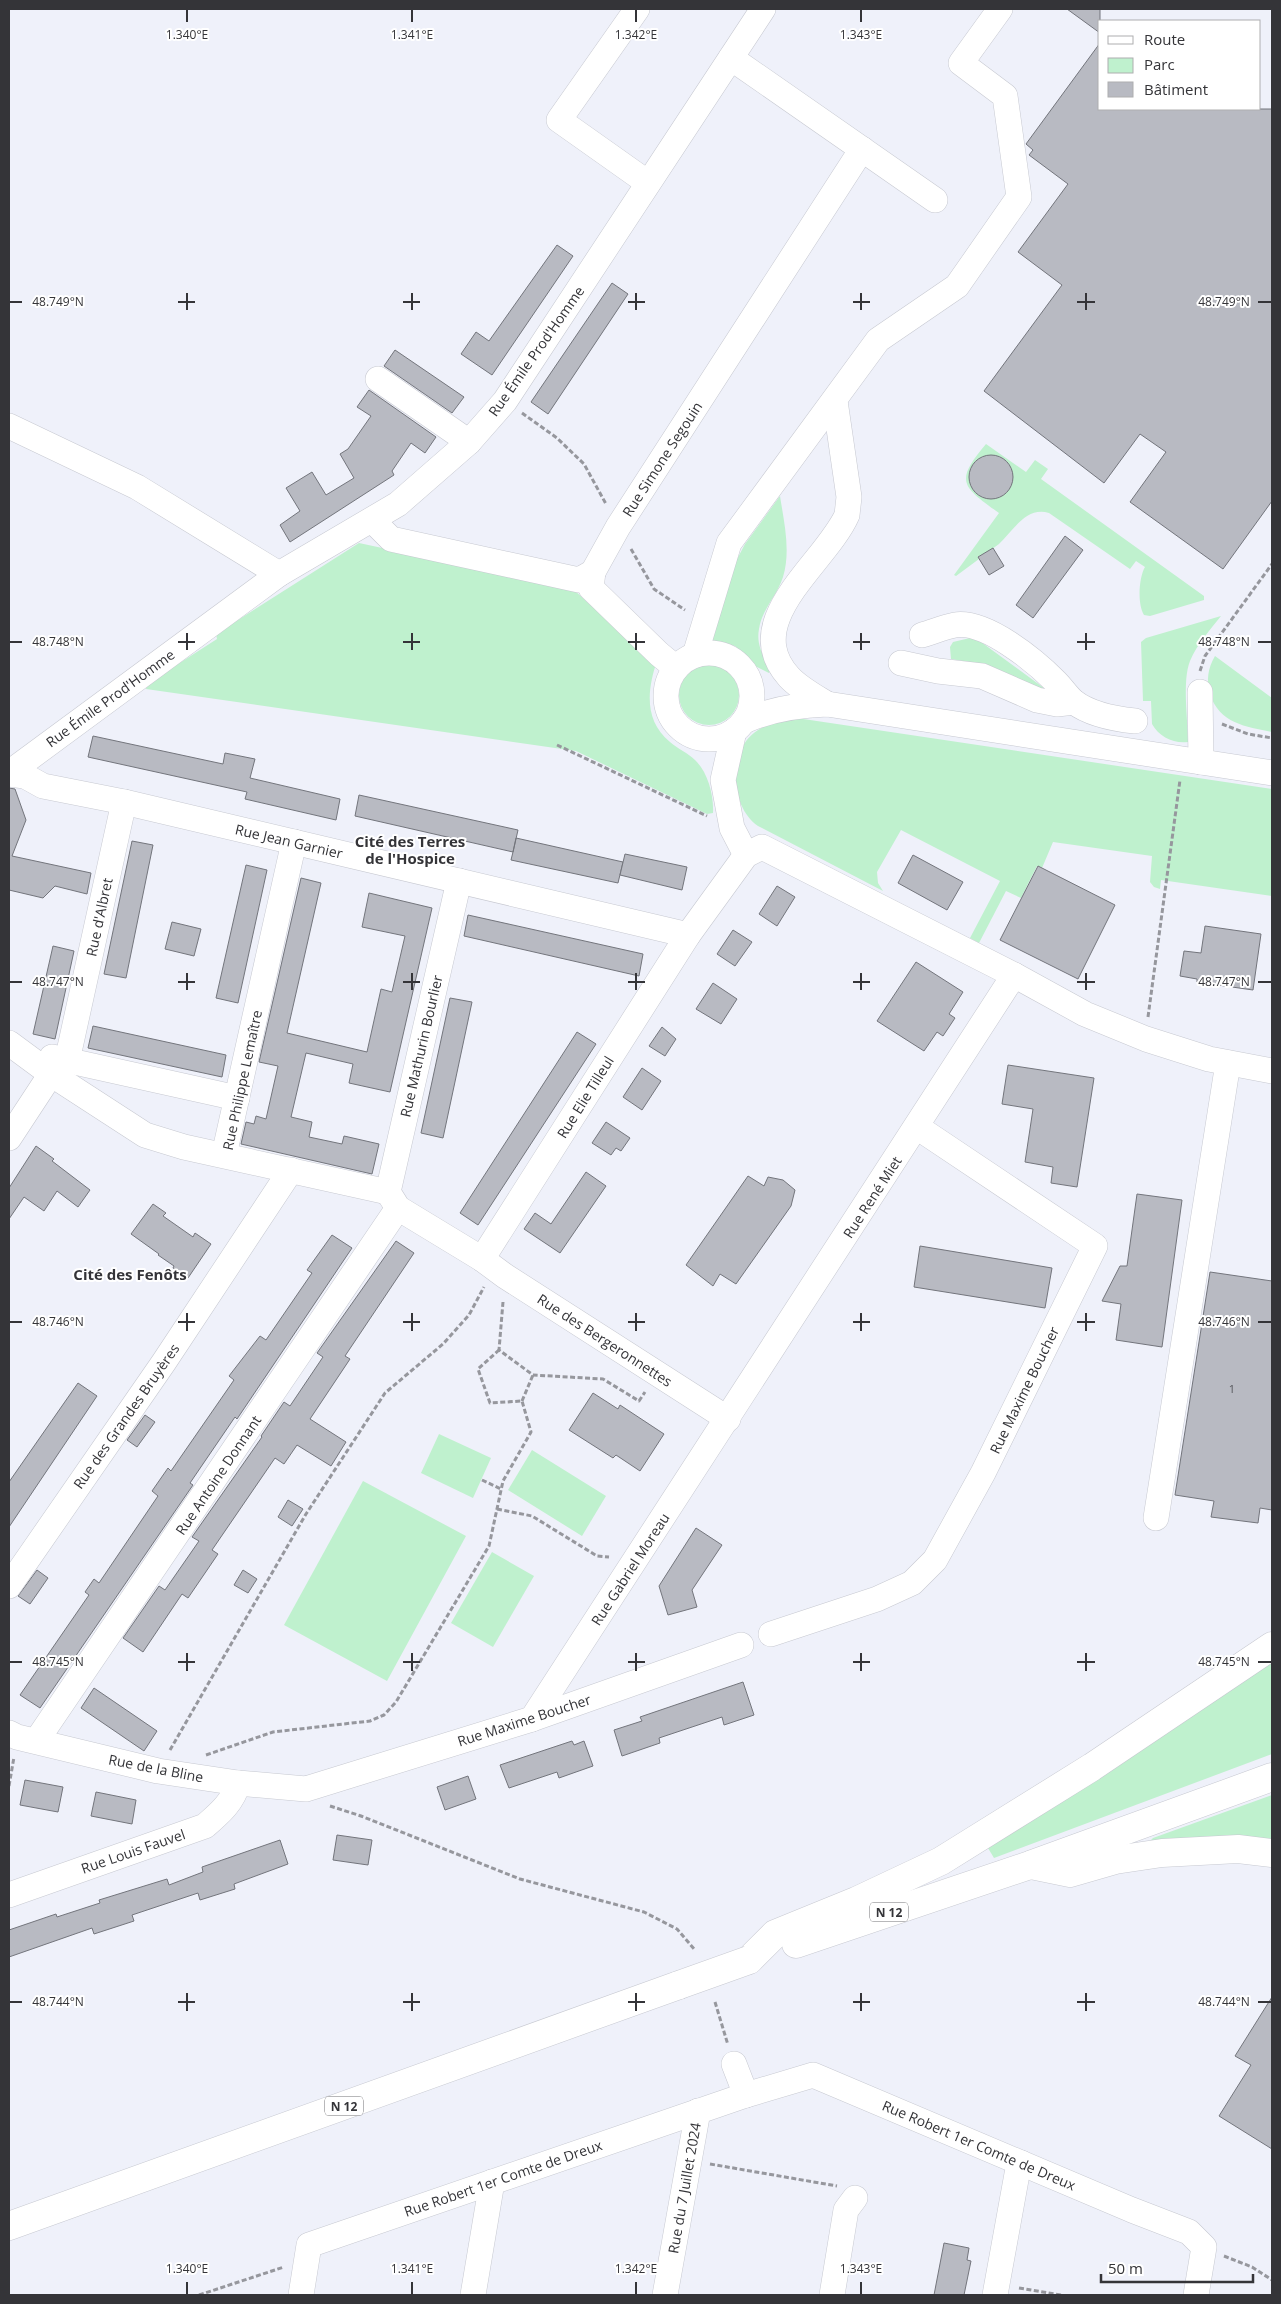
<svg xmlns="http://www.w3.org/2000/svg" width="1281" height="2304" viewBox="0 0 1281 2304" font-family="'Open Sans',sans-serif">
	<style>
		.green { fill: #bff1ce }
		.building { fill: #b8bac2; stroke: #73757c }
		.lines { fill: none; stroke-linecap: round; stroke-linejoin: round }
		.minor-casing { stroke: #c7c9d1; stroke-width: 26 }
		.major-casing { stroke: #c7c9d1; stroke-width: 29 }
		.path { stroke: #96979d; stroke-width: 3; stroke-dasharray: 5 2.5; stroke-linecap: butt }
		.minor { stroke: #fff; stroke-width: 25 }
		.major { stroke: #fff; stroke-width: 28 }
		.major-bridge-casing { stroke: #c7c9d1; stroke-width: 29; stroke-linecap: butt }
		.major-bridge { stroke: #fff; stroke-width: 28 }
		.ticks { fill: none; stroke: #343438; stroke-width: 2 }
		.labels { text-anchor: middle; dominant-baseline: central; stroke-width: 4; stroke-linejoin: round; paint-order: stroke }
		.number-label { font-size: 11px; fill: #55565a }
		.shield { fill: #fff; stroke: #717174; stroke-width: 1 }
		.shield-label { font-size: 12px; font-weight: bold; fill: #343438 }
		.street-label { font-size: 14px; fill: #343438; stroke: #fff }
		.neighbourhood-label { font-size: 15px; font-weight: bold; fill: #343438; stroke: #fff }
		.ticks-label { font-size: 12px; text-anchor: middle; fill: #343438; stroke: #fff; stroke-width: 4; stroke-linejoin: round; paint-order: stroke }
	</style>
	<rect width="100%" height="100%" fill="#eff1fa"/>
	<!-- green -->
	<g class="green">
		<path d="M986,444L1026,472L1035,460L1048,469L1041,479L1204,596V600L1150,616L1144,615C1137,604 1139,577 1145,567L1136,561L1130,569L1049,513C1026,506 1013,531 999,544C993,549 985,553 978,557L979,559L956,576L954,575L999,513C962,486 954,482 986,444Z"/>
		<path d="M780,496C784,522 791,551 783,577C777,596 762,609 759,629C755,651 770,661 769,673L755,666L735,646L711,640L735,563L745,544Z"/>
		<path d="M359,543L573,589L629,640L657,661C647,690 644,721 670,742C678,749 688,753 695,760C708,772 714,796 713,813L707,814L576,751L146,689L147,684L217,639L216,634Z"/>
		<path d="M1221,616C1210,630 1197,644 1190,661C1182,681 1188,719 1188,742C1174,744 1159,737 1152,724L1151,701H1143L1141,642L1146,638Z"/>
		<polygon points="970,638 981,642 1048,691 981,664 951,659 950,647 953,642"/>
		<path d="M1215,656L1272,698V732C1246,727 1219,723 1210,694C1206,680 1208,668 1215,656Z"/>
		<circle cx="709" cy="695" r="30"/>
		<path d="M790,717L1272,789V896L1161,880L1160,889L1154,887L1150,882L1152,856L1053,842L1042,868L1037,866L1021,898L1006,891L979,943L970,938L1000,881L901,830L877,872L878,883L883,891L758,826C735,810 730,772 742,748C751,729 772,722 790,717Z"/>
		<polygon points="439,1434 491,1458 473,1498 421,1473"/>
		<polygon points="532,1450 606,1496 582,1536 508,1490"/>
		<polygon points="363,1481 466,1536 387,1681 284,1625"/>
		<polygon points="492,1552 534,1576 493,1647 451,1623"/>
		<polygon points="1272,1654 1272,1754 994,1858 985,1843"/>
		<polygon points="1272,1795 1272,1842 1148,1843 1153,1838"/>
	</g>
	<!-- building -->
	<g class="building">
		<polygon points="1067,9 1100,9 1100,33"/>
		<polygon points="1100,43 1100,109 1272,109 1272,501 1223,569 1130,502 1166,452 1140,434 1104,483 984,391 1062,285 1018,252 1068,184 1029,155 1033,150 1026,144"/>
		<polygon points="557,245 573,256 492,375 461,354 476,332 489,341"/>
		<polygon points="612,283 628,294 548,414 531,402"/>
		<polygon points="395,350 464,397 452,413 384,366"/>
		<polygon points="369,390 436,437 425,453 411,443 392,471 394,475 290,542 280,525 300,511 286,488 312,472 326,495 354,478 340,454 348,449 371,416 357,407"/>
		<circle cx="991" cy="477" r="22"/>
		<polygon points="1065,536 1083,550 1033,618 1016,605"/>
		<polygon points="993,548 1004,566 989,575 978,557"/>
		<polygon points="93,736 223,764 225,753 255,759 250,778 340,799 336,820 245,799 247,792 88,757"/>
		<polygon points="9,788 15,789 26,820 12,856 91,873 87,894 55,886 43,898 9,890"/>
		<polygon points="359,795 518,830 513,852 516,838 623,862 618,883 511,860 513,852 355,816"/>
		<polygon points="132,841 153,845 126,978 104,974"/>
		<polygon points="625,854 687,867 682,890 620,875"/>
		<polygon points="913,855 963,882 947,910 898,883"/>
		<polygon points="246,865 267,870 238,1003 216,998"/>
		<polygon points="1038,866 1115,905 1078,979 1000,940"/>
		<polygon points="301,878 321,883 287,1033 367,1052 381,989 392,992 405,936 362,927 369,893 432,908 390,1092 349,1083 353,1064 306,1053 291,1117 312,1122 309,1137 342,1144 344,1136 379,1144 372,1174 241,1144 246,1122 254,1124 256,1116 266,1119 278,1066 259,1062"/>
		<polygon points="777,886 795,897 777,926 759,914"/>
		<polygon points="468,915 643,954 639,976 464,936"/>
		<polygon points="172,922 201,929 194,956 165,949"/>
		<polygon points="1205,926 1261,934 1253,990 1197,982 1197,979 1180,976 1184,951 1201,953"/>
		<polygon points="733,930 752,942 735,966 717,954"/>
		<polygon points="53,946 74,951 55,1039 33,1034"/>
		<polygon points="916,962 963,992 949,1014 955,1018 943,1036 937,1032 924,1051 877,1021"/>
		<polygon points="713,983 737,999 721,1024 696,1009"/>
		<polygon points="450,998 472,1002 443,1138 421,1133"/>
		<polygon points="93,1026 226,1055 222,1077 88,1048"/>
		<polygon points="662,1027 676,1039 665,1056 649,1046"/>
		<polygon points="577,1032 596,1044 478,1225 460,1213"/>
		<polygon points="1008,1065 1094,1078 1077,1187 1051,1183 1053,1167 1025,1162 1033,1109 1002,1104"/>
		<polygon points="642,1068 661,1081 642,1110 623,1097"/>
		<polygon points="606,1122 630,1138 621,1151 616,1148 611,1155 592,1143"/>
		<polygon points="36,1146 54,1159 52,1161 90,1190 78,1207 57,1191 44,1211 24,1197 9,1219 9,1188"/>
		<polygon points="586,1172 606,1186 560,1253 524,1229 535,1213 551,1224"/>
		<polygon points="748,1176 764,1186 768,1177 783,1180 795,1190 791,1206 736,1284 720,1274 713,1286 686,1265"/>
		<polygon points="1137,1194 1182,1200 1162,1347 1116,1340 1121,1304 1102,1301 1120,1266 1127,1266"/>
		<polygon points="153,1204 166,1213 163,1216 193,1237 195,1233 211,1244 188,1278 173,1268 174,1266 158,1255 159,1254 131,1234"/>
		<polygon points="332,1235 352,1248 237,1419 235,1417 190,1483 193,1485 40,1708 20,1695 89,1595 85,1592 94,1579 99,1583 158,1496 152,1491 168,1468 171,1471 234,1380 229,1376 260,1336 266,1340 312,1273 307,1270"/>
		<polygon points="396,1241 414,1253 345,1356 350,1359 310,1419 346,1442 331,1466 297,1445 284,1464 275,1458 212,1550 218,1554 188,1598 182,1594 143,1652 123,1638 159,1586 165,1590 199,1541 192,1537 262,1437 261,1436 284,1402 290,1406 323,1357 317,1353"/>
		<polygon points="920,1246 1052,1268 1045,1308 914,1287"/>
		<polygon points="1210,1272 1272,1281 1272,1510 1260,1508 1258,1523 1211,1517 1214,1501 1175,1495"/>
		<polygon points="78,1383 97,1396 9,1527 9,1482"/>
		<polygon points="593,1393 618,1409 620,1405 664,1434 640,1471 616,1455 613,1458 569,1430"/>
		<polygon points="145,1415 155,1422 137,1447 127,1440"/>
		<polygon points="288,1500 303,1509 292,1526 278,1517"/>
		<polygon points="696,1528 722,1545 692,1590 697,1607 668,1615 659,1586"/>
		<polygon points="37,1570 48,1578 30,1604 18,1596"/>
		<polygon points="243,1570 257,1579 248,1593 234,1585"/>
		<polygon points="743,1682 754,1715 724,1725 722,1717 659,1738 660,1743 622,1756 614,1730 642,1721 640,1717"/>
		<polygon points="94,1688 157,1731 144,1751 81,1708"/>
		<polygon points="572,1741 574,1745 584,1741 593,1766 559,1778 557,1772 509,1788 500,1765"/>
		<polygon points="468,1776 476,1799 445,1810 437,1787"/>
		<polygon points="25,1780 63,1787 58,1812 20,1805"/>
		<polygon points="96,1792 136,1800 132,1824 91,1816"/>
		<polygon points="337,1835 372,1840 368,1865 333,1860"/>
		<polygon points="280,1840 288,1864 234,1884 235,1889 200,1900 198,1893 132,1915 134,1921 94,1934 92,1928 9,1957 9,1930 56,1914 57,1917 100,1903 99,1900 167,1879 169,1885 203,1872 202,1867"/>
		<polygon points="1272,1997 1272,2149 1219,2116 1251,2065 1235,2056"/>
		<polygon points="944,2243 969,2248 967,2260 971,2261 964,2295 934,2295"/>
	</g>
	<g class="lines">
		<!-- minor casing -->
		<g class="minor-casing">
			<g id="minor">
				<polyline points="637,9 559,120 648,183"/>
				<polyline points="731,58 935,200"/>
				<polyline points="378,379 469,442"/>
				<polyline points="9,426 137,487 279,574"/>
				<polyline points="372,520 391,539 579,580 593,572 618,527 862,149"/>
				<polyline points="593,572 591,588 659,654 676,668"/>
				<path d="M922,635C933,632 944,627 955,625C986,620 1035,661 1056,682C1062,688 1067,696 1074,702C1090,714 1115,719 1135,721"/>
				<circle cx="709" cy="696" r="43"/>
				<polyline points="695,655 729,543 878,340 957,286 1019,197 1005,96 961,63 1000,9"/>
				<polyline points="901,663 938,671 982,676 1037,700 1057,704 1074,702"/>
				<polyline points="1200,692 1201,762"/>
				<path d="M827,704C814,696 799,688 789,677C738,621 825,564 847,515L849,497L835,401"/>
				<path d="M744,721C771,709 798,705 827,704L1272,773"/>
				<polyline points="734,731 723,780 732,828 746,855"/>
				<polyline points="9,773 279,574 398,504 469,442 505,401 763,9"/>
				<polyline points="9,774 25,776 43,786 124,802 688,935"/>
				<polyline points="459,881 388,1192 398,1208 482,1259 505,1276 728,1419"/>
				<polyline points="9,1043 51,1074 145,1135 184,1147 388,1192"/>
				<polyline points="52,1057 237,1098"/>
				<polyline points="67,1061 124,802"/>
				<polyline points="9,1138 51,1074"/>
				<polyline points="224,1155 294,842"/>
				<polyline points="482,1259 688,935 746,855 762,847 1014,975 1085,1014 1146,1039 1209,1059 1272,1071"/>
				<polyline points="1156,1518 1228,1063"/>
				<polyline points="9,1586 164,1362 291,1170"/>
				<polyline points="771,1634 877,1599 912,1583 935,1560 983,1473 1095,1246 917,1127"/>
				<polyline points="532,1719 1014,975"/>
				<polyline points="9,1733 17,1737 158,1771 238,1783 306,1789 532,1719 741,1645"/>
				<polyline points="37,1740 398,1208"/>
				<path d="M9,1895L205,1826C220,1813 233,1802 238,1783"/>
				<polyline points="734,2064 746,2095 813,2075 1132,2210 1189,2232 1204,2247 1196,2295"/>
				<polyline points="301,2295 309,2245 746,2095"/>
				<polyline points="473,2295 492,2182"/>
				<polyline points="665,2295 698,2111"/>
				<polyline points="832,2295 846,2210 855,2198"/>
				<polyline points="995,2295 1017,2174 1021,2163"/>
			</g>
		</g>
		<!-- major casing -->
		<g class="major-casing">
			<g id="major">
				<polyline points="1031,1865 1070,1873 1115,1860 1162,1853 1238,1849 1272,1853"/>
				<polyline points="796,1944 1030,1865 1272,1777"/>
				<polyline points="749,1960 775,1934 856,1901 941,1861 1092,1767 1272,1646"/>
				<polyline points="9,2226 679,1985"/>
			</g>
		</g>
		<!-- path -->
		<g class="path">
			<polyline points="522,413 557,438 584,464 606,504"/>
			<polyline points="631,549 654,589 685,610"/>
			<polyline points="1200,671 1205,656 1272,564"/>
			<polyline points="1222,724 1248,734 1272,738"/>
			<polyline points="557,745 707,816"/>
			<polyline points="1148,1017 1180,780"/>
			<polyline points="503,1302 499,1350 533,1375 603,1379 639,1401 645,1392"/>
			<polyline points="522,1401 533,1375"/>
			<polyline points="482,1480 501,1489"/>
			<polyline points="497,1509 532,1516 597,1556 609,1557"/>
			<polyline points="170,1750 306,1514 385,1393 443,1344 469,1315 484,1287"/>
			<polyline points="206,1755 273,1732 370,1721 384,1715 396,1702 489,1546 503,1481 531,1432 522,1401 490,1403 478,1369 499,1350"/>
			<polyline points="9,1786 14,1757"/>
			<polyline points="330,1806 361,1816 520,1879 644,1912 677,1929 695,1950"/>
			<polyline points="715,2002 728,2045"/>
			<polyline points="710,2164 837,2186"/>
			<polyline points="1224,2256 1252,2267 1272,2280"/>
			<polyline points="1019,2288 1061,2295"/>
			<polyline points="199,2295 284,2267"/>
		</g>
		<!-- minor -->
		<use href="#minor" class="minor"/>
		<!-- major -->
		<use href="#major" class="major"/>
		<!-- major-bridge casing -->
		<g class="major-bridge-casing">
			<polyline id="major-bridge" points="679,1985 749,1960"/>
		</g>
		<!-- major-bridge -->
		<use href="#major-bridge" class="major-bridge"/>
	</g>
	<!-- ticks -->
	<path class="ticks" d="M187,10V22M412,10V22M636,10V22M861,10V22M187,293V310M412,293V310M636,293V310M861,293V310M1086,293V310M10,302H22M178,302H195M403,302H420M628,302H645M853,302H870M1077,302H1095M1258,302H1271M187,633V650M412,633V650M636,633V650M861,633V650M1086,633V650M10,642H22M178,642H195M403,642H420M628,642H645M853,642H870M1077,642H1095M1258,642H1271M187,973V990M412,973V990M636,973V990M861,973V990M1086,973V990M10,982H22M178,982H195M403,982H420M628,982H645M853,982H870M1077,982H1095M1258,982H1271M187,1313V1331M412,1313V1331M636,1313V1331M861,1313V1331M1086,1313V1331M10,1322H22M178,1322H195M403,1322H420M628,1322H645M853,1322H870M1077,1322H1095M1258,1322H1271M187,1653V1671M412,1653V1671M636,1653V1671M861,1653V1671M1086,1653V1671M10,1662H22M178,1662H195M403,1662H420M628,1662H645M853,1662H870M1077,1662H1095M1258,1662H1271M187,1993V2011M412,1993V2011M636,1993V2011M861,1993V2011M1086,1993V2011M10,2002H22M178,2002H195M403,2002H420M628,2002H645M853,2002H870M1077,2002H1095M1258,2002H1271M187,2282V2294M412,2282V2294M636,2282V2294M861,2282V2294"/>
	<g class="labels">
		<!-- number labels -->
		<g class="number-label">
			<text x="1232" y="1388">1</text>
		</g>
		<!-- shield labels -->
		<g class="shield">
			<rect x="870" y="1902.5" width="38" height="19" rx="4"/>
			<rect x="325" y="2096.5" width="38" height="19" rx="4"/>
		</g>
		<g class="shield-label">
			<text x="889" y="1912">N 12</text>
			<text x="344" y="2106">N 12</text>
		</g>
		<!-- street labels -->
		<g class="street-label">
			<text transform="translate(536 351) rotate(-55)">Rue Émile Prod'Homme</text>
			<text transform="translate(662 459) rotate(-57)">Rue Simone Segouin</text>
			<text transform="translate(110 698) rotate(-36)">Rue Émile Prod'Homme</text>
			<text transform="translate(289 841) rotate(13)">Rue Jean Garnier</text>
			<text transform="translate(99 917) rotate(-78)">Rue d'Albret</text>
			<text transform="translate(421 1046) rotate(-77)">Rue Mathurin Bourlier</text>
			<text transform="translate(242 1080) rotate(-78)">Rue Philippe Lemaître</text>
			<text transform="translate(585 1097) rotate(-58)">Rue Elie Tilleul</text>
			<text transform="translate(872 1197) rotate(-57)">Rue René Miet</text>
			<text transform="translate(605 1340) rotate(33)">Rue des Bergeronnettes</text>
			<text transform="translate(1024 1390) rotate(-64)">Rue Maxime Boucher</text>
			<text transform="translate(126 1416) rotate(-55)">Rue des Grandes Bruyères</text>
			<text transform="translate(218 1475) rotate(-56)">Rue Antoine Donnant</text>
			<text transform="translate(630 1569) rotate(-57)">Rue Gabriel Moreau</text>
			<text transform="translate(524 1720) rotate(-18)">Rue Maxime Boucher</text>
			<text transform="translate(156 1768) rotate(11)">Rue de la Bline</text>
			<text transform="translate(133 1851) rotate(-19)">Rue Louis Fauvel</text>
			<text transform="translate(979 2145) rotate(23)">Rue Robert 1er Comte de Dreux</text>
			<text transform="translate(503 2178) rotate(-19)">Rue Robert 1er Comte de Dreux</text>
			<text transform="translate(684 2188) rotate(-80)">Rue du 7 Juillet 2024</text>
		</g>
		<!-- neighbourhood labels -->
		<g class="neighbourhood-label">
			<text x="410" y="841">Cité des Terres<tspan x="410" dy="17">de l'Hospice</tspan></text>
			<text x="130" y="1274">Cité des Fenôts</text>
		</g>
	</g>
	<g class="ticks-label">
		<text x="187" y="39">1.340°E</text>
		<text x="412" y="39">1.341°E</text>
		<text x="636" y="39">1.342°E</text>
		<text x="861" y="39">1.343°E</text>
		<text x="58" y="306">48.749°N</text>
		<text x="1224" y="306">48.749°N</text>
		<text x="58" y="646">48.748°N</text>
		<text x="1224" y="646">48.748°N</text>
		<text x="58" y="986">48.747°N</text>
		<text x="1224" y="986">48.747°N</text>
		<text x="58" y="1326">48.746°N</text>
		<text x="1224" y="1326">48.746°N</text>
		<text x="58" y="1666">48.745°N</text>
		<text x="1224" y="1666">48.745°N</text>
		<text x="58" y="2006">48.744°N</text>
		<text x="1224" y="2006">48.744°N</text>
		<text x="187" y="2273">1.340°E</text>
		<text x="412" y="2273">1.341°E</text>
		<text x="636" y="2273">1.342°E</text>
		<text x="861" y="2273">1.343°E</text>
	</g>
	<!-- border -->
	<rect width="1281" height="2304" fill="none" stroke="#343438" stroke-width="20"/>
	<!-- legend -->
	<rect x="1098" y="20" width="162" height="90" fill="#ffffff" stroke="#aeaeaf"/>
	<rect x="1108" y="36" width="25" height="8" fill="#ffffff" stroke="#aeaeaf"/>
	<text x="1144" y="45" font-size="15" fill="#343438">Route</text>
	<rect x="1108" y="58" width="25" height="15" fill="#bff1ce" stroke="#aeaeaf"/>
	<text x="1144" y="70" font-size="15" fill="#343438">Parc</text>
	<rect x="1108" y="82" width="25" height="15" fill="#b8bac2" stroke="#aeaeaf"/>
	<text x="1144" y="95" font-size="15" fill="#343438">Bâtiment</text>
	<!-- scale -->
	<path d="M1101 2274v8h152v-8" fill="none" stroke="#343438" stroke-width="2.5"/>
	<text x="1108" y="2274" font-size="15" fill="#343438" stroke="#ffffff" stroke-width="4" paint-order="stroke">50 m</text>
</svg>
